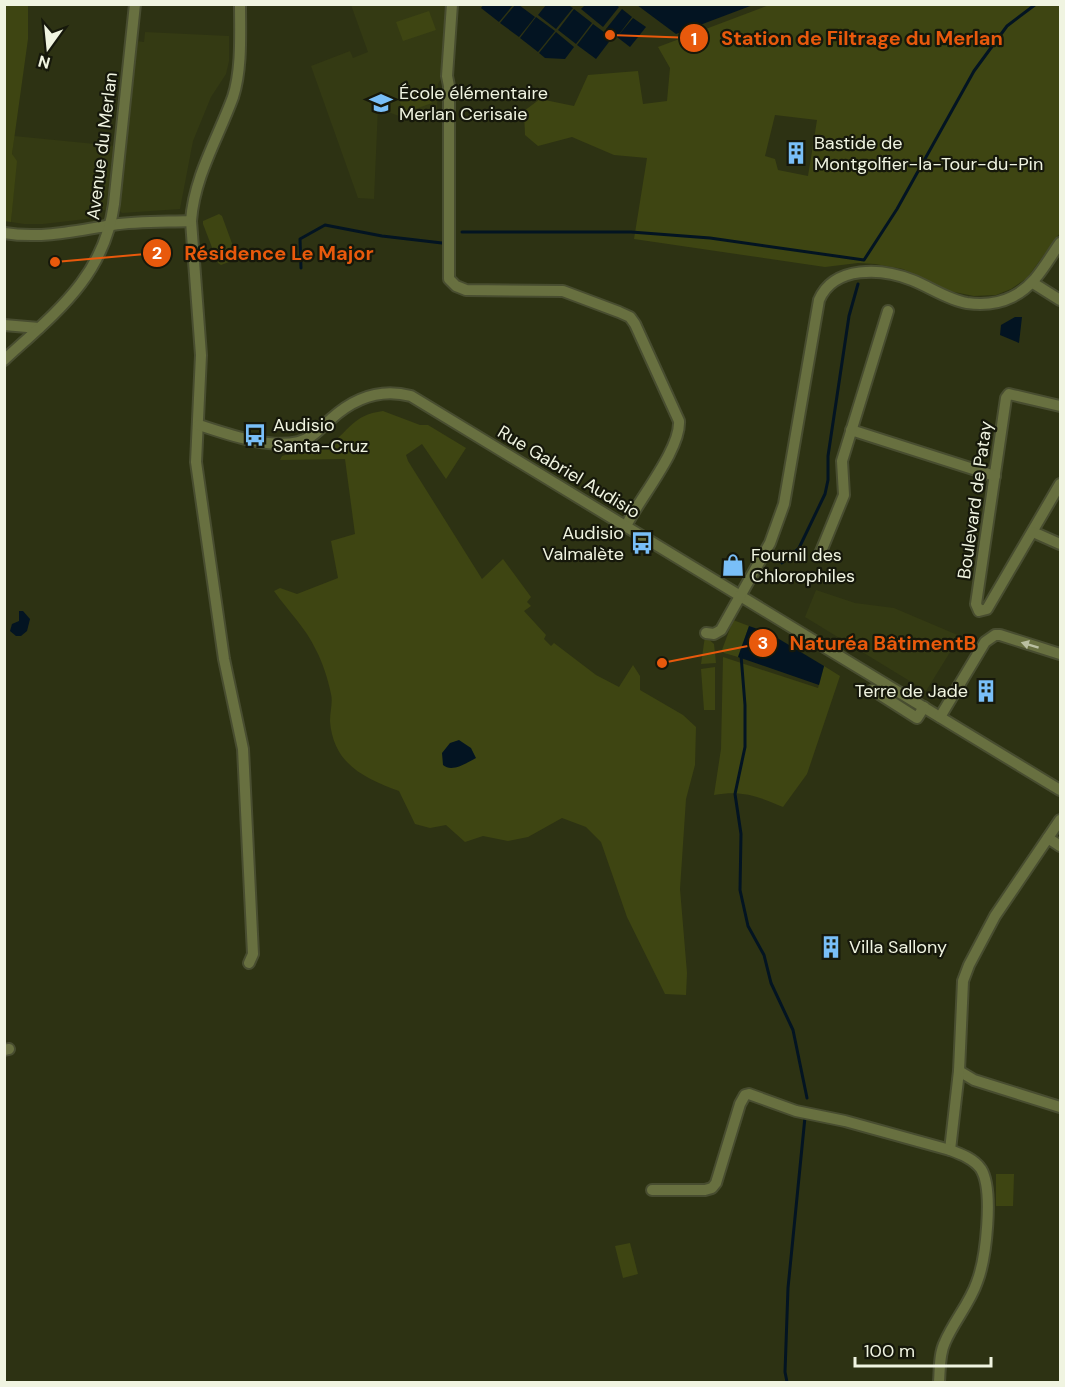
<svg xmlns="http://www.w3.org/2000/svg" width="1065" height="1387" viewBox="0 0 1065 1387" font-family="'DM Sans',sans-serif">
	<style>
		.built { fill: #343a13 }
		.green { fill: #3e4512; fill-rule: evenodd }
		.water { fill: #031422 }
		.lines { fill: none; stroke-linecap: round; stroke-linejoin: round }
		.stream { stroke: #031422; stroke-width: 3 }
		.street-casing { stroke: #484d30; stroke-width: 14 }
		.street { stroke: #687040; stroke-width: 10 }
		.oneway { fill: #babfa1 }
		.labels { text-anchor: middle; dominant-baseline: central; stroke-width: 4.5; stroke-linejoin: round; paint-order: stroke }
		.poi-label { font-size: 18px; fill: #f0f4e1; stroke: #16180b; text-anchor: start }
		.street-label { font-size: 18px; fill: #f0f4e1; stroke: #16180b }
		.leader { fill: none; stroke: #e8590c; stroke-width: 2 }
		.callout-dot { fill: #e8590c; stroke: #16180b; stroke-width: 2 }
		.mark-label { font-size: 18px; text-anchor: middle; font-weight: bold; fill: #fff }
		.callout-label { font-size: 20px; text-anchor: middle; font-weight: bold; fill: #e8590c; stroke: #16180b; stroke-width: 4.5; stroke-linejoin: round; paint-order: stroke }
	</style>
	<rect width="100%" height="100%" fill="#2d3213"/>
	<!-- built -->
	<g class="built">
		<polygon points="351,5 445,5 442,77 438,84 437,112 414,122 378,108 374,199 358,198 311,66 350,51 353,58 368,52"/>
		<polygon points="145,32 229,36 229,61 226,74 211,97 193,141 180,209 122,213 119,210 96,210 95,218 43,224 24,224 11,222 15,173 12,154 14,136 126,147 136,41 144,42"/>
		<polygon points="816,590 855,603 894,608 960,636 926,691 805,617"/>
	</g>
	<!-- green -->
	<g class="green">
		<polygon points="4,5 28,5 28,39 12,154 17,161 11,222 4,221"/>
		<path d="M769,5H1060V233L1027,278L1011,289L996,295L974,296L949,291L903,269L875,264L858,263L825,267L634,239L647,158L614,155L572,137L538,146L525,135L524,111L540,99L574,106L588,75L638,71L643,104L667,101L670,68L658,47ZM775,115L817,120L808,176L778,170L775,159L765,156Z"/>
		<polygon points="429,11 436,30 403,41 396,22"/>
		<polygon points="426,87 432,103 404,113 398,97"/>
		<polygon points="219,214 222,216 237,257 237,259 221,265 218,263 203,224 203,221"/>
		<path d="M383,411L420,425H428L466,448L446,479L422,444L406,455L408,461L482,579L503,559L531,597L527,602L531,606L524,611L546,635L544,639L551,646L554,643L596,675L619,687L633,665L640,676V690L683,715L696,727L695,765L686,799L680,889L687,973L686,995L665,994L627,917L601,842L586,827L562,818L528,837L508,841L483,836L465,842L446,825L430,828L415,824L399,791C363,778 333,763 330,721C330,712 333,702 331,694C328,680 323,663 316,650C306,628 288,611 274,591L280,588L297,594L338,578L331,541L355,534L345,459L280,460L282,456L285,455C300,454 315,454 327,446C350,432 351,415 383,411Z"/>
		<polygon points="733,620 749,626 738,657 724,653 722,650"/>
		<polygon points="705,636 714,644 716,663 701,664"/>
		<path d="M723,657L818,688L824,666L840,676L807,774L783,807C757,796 742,790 714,795L721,749Z"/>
		<polygon points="715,667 715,710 704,710 701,669"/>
		<polygon points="996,1174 1014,1174 1013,1206 996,1206"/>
		<polygon points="630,1243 638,1274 623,1278 615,1246"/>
	</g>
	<!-- water -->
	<g class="water">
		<polygon points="484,4 513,4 513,5 499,22 481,8"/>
		<polygon points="515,5 519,5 535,17 519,37 500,23"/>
		<polygon points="546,5 568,5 573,8 556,29 538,15"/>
		<polygon points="585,5 616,5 619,7 603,27 581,9"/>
		<polygon points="637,5 753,5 676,34"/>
		<polygon points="574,9 592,23 576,44 558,30"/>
		<polygon points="622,9 632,17 617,37 606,29"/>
		<polygon points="536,17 555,31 538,52 520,38"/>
		<polygon points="633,18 646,27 630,47 617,37"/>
		<polygon points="593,24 612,38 596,59 577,45"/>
		<polygon points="556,32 574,47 565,59 545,58 539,53"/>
		<polygon points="1015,317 1022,317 1019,343 1000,335 1001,325"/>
		<polygon points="19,611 23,611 30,619 27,631 21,636 16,636 10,631 12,624 19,621"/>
		<polygon points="749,626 769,633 824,666 819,685 738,657"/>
		<path d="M459,740L471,748L476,758C466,763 452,773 443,765L442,753L450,743Z"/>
	</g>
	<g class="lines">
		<!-- stream -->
		<g class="stream">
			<polyline points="462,232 631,232 710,238 864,260 897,209 974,71 1007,26 1036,4"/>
			<polyline points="301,268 300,239 325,225 382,236 442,243"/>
			<polyline points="782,563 799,548 825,494 828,480 828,456 849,316 858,284"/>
			<polyline points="741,655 745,705 745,747 735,794 741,834 740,890 748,926 764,955 771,983 793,1030 807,1098"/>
			<polyline points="787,1382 785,1372 788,1288 805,1117"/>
		</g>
		<!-- street casing -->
		<g class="street-casing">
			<g id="street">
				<path d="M240,4C240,34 242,69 233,97C218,138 194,177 191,221L201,355L196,462L224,659L243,749L253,954L249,963"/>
				<path d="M452,4L447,76L449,86V279L456,286L466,290L563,291L619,312L630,317L635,324L679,421C681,449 639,499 626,526"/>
				<path d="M4,233C41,239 76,231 112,225C137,221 165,222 191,221"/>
				<polyline points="1033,283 1060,300"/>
				<polyline points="4,325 39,328"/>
				<path d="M4,360C55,313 104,277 114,204L135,4"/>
				<polyline points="1060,406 1013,395 1009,394 1006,398 976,604 979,611 987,609 1060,484"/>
				<path d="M199,425C227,434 268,449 298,442C312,439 320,428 331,419C354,398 381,388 411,396L1060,790"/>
				<polyline points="851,430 995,476"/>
				<polyline points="1033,532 1060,544"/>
				<polyline points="820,554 844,495 842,461 888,311"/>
				<path d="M706,633L714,634L721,630L770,543L784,504L819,300C834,265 882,268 912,280C930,287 948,300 967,303C982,305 998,304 1012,297C1035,286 1046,263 1060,243"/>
				<polyline points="873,690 917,718 924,707"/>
				<polyline points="940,717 985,642 995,635 1000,635 1060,654"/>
				<polyline points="1048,838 1060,846"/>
				<polyline points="4,1050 9,1049"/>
				<polyline points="959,1071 974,1080 1060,1107"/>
				<polyline points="950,1150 959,1071 963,981 969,965 995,916 1060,820"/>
				<path d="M652,1190H705L712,1188L716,1183L740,1104L745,1095L749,1094L796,1111L845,1121L950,1150C961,1154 974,1159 981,1169C994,1190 986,1259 977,1282C970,1303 954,1321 945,1342C939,1354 940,1370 939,1382"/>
			</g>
		</g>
		<!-- street -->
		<use href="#street" class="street"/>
	</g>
	<!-- one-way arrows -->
	<defs><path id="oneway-solid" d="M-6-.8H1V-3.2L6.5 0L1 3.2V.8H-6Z" transform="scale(1.5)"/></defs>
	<use class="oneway" href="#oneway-solid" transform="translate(1030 645) rotate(-163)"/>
	<!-- icons -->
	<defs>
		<g id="school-bare" transform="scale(1.8)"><path d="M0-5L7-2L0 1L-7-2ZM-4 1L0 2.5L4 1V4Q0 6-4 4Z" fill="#79bff8" stroke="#16180b" stroke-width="2.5" paint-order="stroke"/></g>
		<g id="building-bare" transform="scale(1.8)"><path d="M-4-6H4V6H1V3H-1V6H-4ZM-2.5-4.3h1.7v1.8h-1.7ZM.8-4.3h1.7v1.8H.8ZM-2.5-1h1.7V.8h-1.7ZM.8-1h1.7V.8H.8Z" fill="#79bff8" stroke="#16180b" stroke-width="2.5" paint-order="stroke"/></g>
		<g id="bus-bare" transform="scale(1.8)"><path d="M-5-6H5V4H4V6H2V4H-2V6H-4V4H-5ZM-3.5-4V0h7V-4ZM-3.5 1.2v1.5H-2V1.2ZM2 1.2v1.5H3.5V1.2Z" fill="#79bff8" stroke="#16180b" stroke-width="2.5" paint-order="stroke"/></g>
		<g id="shop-bare" transform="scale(1.8)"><path d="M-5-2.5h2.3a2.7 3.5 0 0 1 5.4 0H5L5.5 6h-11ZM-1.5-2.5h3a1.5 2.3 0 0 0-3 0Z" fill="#79bff8" stroke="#16180b" stroke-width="2.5" paint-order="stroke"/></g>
	</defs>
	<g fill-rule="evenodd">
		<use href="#school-bare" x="381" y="103"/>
		<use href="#building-bare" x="796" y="153"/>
		<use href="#bus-bare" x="255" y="435"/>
		<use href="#bus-bare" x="642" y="543"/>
		<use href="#shop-bare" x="733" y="565"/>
		<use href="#building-bare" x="986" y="691"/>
		<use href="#building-bare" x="831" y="947"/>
	</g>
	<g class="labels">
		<!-- poi labels -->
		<g class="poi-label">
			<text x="399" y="93">École élémentaire<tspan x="399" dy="21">Merlan Cerisaie</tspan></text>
			<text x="814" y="143">Bastide de<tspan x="814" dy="21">Montgolfier-la-Tour-du-Pin</tspan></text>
			<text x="273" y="425">Audisio<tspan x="273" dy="21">Santa-Cruz</tspan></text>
			<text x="624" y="533" text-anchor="end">Audisio<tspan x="624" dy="21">Valmalète</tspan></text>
			<text x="751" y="555">Fournil des<tspan x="751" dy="21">Chlorophiles</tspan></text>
			<text x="968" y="691" text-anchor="end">Terre de Jade</text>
			<text x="849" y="947">Villa Sallony</text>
		</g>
		<!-- street labels -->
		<g class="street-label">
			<text transform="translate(102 146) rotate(-83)">Avenue du Merlan</text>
			<text transform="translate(569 472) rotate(31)">Rue Gabriel Audisio</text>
			<text transform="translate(975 500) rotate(-82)">Boulevard de Patay</text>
		</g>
	</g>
	<!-- callouts -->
	<path class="leader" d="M610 35L694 38M55 262L157 253M662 663L763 643"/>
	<g class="callout-dot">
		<circle cx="610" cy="35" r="6"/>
		<circle cx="55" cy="262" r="6"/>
		<circle cx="662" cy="663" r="6"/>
		<circle cx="694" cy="38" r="15"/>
		<circle cx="157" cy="253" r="15"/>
		<circle cx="763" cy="643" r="15"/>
	</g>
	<g class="mark-label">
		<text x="694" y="45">1</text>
		<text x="157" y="259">2</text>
		<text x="763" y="649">3</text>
	</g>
	<g class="callout-label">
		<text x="862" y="45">Station de Filtrage du Merlan</text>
		<text x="279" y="260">Résidence Le Major</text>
		<text x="883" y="650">Naturéa BâtimentB</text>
	</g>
	<!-- border -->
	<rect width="1065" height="1387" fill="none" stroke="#f0f4e1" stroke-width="12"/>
	<!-- north arrow -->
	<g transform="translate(48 48) rotate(195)" stroke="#16180b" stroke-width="4.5" paint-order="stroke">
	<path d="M0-4.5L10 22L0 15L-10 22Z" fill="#f0f4e1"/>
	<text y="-9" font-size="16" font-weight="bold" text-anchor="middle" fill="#f0f4e1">N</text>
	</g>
	<!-- scale -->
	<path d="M855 1357v9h136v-9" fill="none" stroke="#f0f4e1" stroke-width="3"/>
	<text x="864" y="1357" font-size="18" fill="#f0f4e1" stroke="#16180b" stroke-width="4.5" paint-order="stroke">100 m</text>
</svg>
